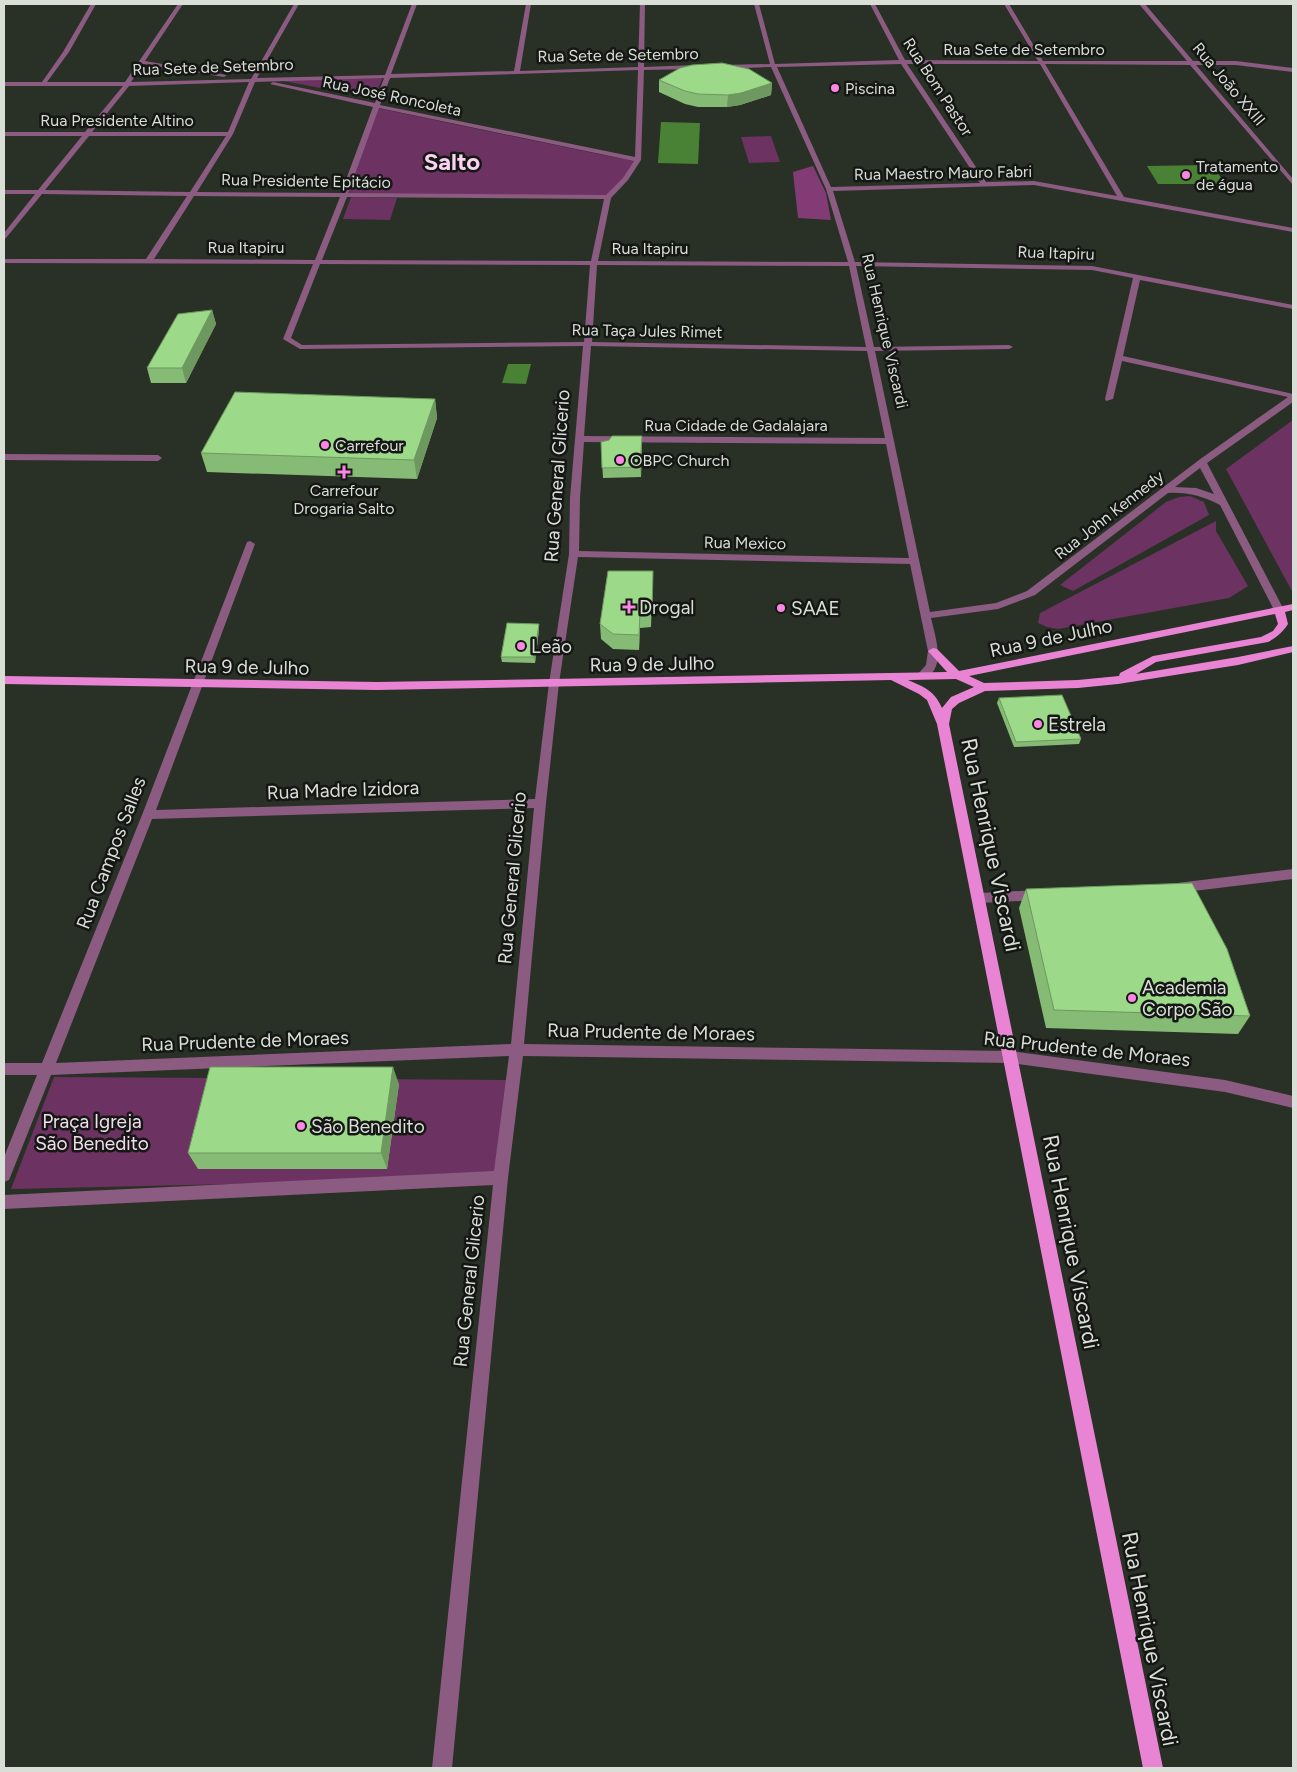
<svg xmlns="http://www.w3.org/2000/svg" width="1297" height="1772" viewBox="0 0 1297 1772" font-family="Figtree,sans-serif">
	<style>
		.green { fill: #6c3261 }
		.forest { fill: #833b76 }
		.water { fill: #498234 }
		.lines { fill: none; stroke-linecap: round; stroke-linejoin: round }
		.minor { fill: #8c5b81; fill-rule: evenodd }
		.major { fill: #e984d4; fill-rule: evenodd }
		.wall { fill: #86bb75 }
		.shaded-wall { fill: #6d985f }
		.building { fill: #9cd988; stroke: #6d985f }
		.poi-dot { fill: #fc86e4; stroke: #141713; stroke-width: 2 }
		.labels { text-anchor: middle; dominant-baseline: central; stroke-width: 5; stroke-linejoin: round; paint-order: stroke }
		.far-street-label { font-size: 16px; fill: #d9ded7; stroke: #141713 }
		.far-poi-label { font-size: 16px; fill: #d9ded7; stroke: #141713; text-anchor: start }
		.street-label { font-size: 19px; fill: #d9ded7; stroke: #141713 }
		.poi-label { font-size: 19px; fill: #d9ded7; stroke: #141713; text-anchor: start }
		.park-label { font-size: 19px; fill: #f2ddec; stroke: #141713 }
		.near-street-label { font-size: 22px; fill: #d9ded7; stroke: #141713 }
		.far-town-label { font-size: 24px; font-weight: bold; fill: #fbd2f1; stroke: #141713 }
	</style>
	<rect width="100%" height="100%" fill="#293126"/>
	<!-- green -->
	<g class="green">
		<polygon points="383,77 374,98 278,80"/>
		<polygon points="377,108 608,156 636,161 626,179 606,197 347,194"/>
		<polygon points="771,136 780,162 749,163 741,137"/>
		<polygon points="351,197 397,198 390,220 343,219"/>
		<polygon points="1293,420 1293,593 1226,469"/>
		<polygon points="1190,496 1204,502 1209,515 1073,591 1060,585 1166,502 1179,497"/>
		<polygon points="1216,521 1216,531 1248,586 1229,598 1058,629 1047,627 1038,623 1040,613"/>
		<polygon points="54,1077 508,1080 501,1178 11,1189"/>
	</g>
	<!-- forest -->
	<polygon class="forest" points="813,166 826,193 831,220 798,218 793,172"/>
	<!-- water -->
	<g class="water">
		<polygon points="661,122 700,123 698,164 658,163"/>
		<polygon points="1211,165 1226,184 1158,184 1147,166"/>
		<polygon points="508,364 531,364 526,384 502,383"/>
	</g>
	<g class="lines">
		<!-- minor -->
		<g class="minor">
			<path d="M91,4H96L69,52L47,82H125L178,4H183L145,61L227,75L224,77L143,64L131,82L251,79L294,4H299L257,78L385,75L412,4H417L391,74L514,71L526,4H531L520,71L638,67L640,4H645L644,67L696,65L699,67L696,69L644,70L641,160L628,180L611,198L598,261L848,262L826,189L771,67L721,69L718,67L721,65L770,64L754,4H759L775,64L899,60L870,4H875L905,60L1038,61L1004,4H1009L1043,61H1187L1139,4H1145L1193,61H1236L1293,68V72L1236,65H1196L1293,179V185L1190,65L1045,64L1124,197L1293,228V232L1034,185L833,191L855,262L1092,266L1293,305V309L1140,280L1123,356L1293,394V402L1207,463L1284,610L1283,612H1275L1274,610L1220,505C1202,496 1188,492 1168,493L1035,595L998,609L931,618C935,636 948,671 922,679L917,675L926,665L928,651L910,564L578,557L559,683L546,803L524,1044L1011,1051L1225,1080L1293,1096V1108L1225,1092L1011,1063L523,1056L508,1178L452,1768H432L493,1185L4,1209V1195L494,1171L509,1056L51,1075L9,1180L4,1182V1157L37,1075H4V1063H42L142,815L247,542L250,541L255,544L156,810L535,799L549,683L569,554L570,498L583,346L300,349L283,339L313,264L4,263V259H146L187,196L42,194L6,238L4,239V233L35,194H4V190H38L82,136H4V132H85L123,86H4V82H42L63,52ZM901,64L980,183L831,187L777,67ZM907,64H1040L1117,196L1034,181L986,182ZM638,70L635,157L380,105L390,78ZM384,78L375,103L273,82L270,84L373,107L341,193L197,192L233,134L255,82ZM249,82L228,132H92L129,86ZM379,108L634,161L623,178L606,195L348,193ZM89,136H226L190,192L45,190ZM194,196L340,197L315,260L154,259ZM347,197L604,199L591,261L322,260ZM320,264L590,265L584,342L302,345L291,338ZM597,265L849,266L866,347L592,342ZM856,266L1092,270L1133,278L1105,399L1106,401L1113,399L1122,361L1288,397L1199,460L1027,591L996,603L930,612L875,351L1009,349L1013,347L1009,345L874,347ZM591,346L867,351L885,438L584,436ZM584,442L886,444L909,558L579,551L580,498ZM1200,468L1214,494L1196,488L1175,487ZM534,808L511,1044L56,1063L152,819Z"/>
			<polygon points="4,454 158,455 162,458 158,461 4,460"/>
			<polygon points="1293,869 1293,879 1177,893 1173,891 1171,888 1173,885 1177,883"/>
			<polygon points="1039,890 1043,892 1045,895 1043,898 1039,900 979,903 975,901 973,898 975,895 979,893"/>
		</g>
		<!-- major -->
		<path class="major" d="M1293,604V610L1285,612L1288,624C1282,633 1277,637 1268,642L1156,662L1136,674L1238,657L1293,646V652L1238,665L1118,684L1078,688L985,691L959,703L952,709L949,724L1163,1768H1143L937,724L927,700L919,694L891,680L377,690L4,684V676L377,682L947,672L928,651L933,648L937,649L959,671ZM1275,614L1278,624L1273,631L1261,637L1153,656L1120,673L1119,676L1078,680L984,683L969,676ZM956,679L974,687L951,697L942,708C934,690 924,687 908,680Z"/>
	</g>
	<!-- wall -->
	<g class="wall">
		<polygon points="659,80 772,83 771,95 740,105 727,107 698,107 685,104 659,92"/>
		<polygon points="212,310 216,324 186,383 151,383 147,368"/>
		<polygon points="435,399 437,418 417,479 207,472 201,453"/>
		<polygon points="642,436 641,477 603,478 601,442"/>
		<polygon points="653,571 651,627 640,628 639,650 613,649 601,639 600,624"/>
		<polygon points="539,629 535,663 502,662 501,657"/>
		<polygon points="999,698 1081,739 1079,744 1014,747 997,703"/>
		<polygon points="1026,889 1250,1016 1238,1034 1046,1028 1019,908"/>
		<polygon points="399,1084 387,1169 198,1169 188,1153"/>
	</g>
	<!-- shaded-wall -->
	<g class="shaded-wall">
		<polygon points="772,83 771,95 740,105 727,107 728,95"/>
		<polygon points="212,310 216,324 186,383 182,368"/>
		<polygon points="435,399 437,418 417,479 414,460"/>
		<polygon points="642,436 642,446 641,477 640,467"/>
		<polygon points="640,613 640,628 639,650 639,635"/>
		<polygon points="539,624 539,629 535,663 534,657"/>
		<polygon points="393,1067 399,1084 387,1169 381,1153"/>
	</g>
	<!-- building -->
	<g class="building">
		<polygon points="722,63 749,69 772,83 741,93 728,95 698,94 685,91 659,80 680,68 692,65"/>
		<polygon points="212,310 182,368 147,368 178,314"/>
		<polygon points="235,392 435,399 414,460 201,453"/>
		<polygon points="612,436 642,436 640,467 602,468 601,442 609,440"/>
		<polygon points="608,571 653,571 652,612 640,613 639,635 613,634 600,624"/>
		<polygon points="507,623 539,624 534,657 501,657"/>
		<polygon points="1062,695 1081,739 1016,742 999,698"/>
		<polygon points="1192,883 1227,949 1250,1016 1054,1010 1026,889"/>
		<polygon points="210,1067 393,1067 381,1153 188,1153"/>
	</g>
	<!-- markers -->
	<g class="poi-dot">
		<circle cx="835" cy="88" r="5"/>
		<circle cx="1186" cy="175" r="5"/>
		<circle cx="325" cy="445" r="5"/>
		<circle cx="620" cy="460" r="5"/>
		<path d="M341.5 464.5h5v5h5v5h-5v5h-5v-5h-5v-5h5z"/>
		<path d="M626.5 599.5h5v5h5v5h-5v5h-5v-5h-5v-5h5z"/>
		<circle cx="781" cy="608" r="5"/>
		<circle cx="521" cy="646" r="5"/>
		<circle cx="1038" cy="724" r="5"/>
		<circle cx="1132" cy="998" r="5"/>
		<circle cx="301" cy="1126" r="5"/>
	</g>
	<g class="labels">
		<!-- far-street labels -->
		<g class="far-street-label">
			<text x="1024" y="49">Rua Sete de Setembro</text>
			<text transform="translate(618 55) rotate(-1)">Rua Sete de Setembro</text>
			<text transform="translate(213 67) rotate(-2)">Rua Sete de Setembro</text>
			<text transform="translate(1229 84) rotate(50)">Rua João XXIII</text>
			<text transform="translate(938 87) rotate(57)">Rua Bom Pastor</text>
			<text transform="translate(392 96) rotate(12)">Rua José Roncoleta</text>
			<text x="117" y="120">Rua Presidente Altino</text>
			<text transform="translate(943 173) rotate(-1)">Rua Maestro Mauro Fabri</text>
			<text transform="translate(306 181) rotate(1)">Rua Presidente Epitácio</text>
			<text x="246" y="247">Rua Itapiru</text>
			<text x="650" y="248">Rua Itapiru</text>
			<text transform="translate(1056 253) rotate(2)">Rua Itapiru</text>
			<text transform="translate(647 331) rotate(1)">Rua Taça Jules Rimet</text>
			<text transform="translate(885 331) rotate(77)">Rua Henrique Viscardi</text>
			<text x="736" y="425">Rua Cidade de Gadalajara</text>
			<text transform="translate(1109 515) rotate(-38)">Rua John Kennedy</text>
			<text transform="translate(745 543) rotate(1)">Rua Mexico</text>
		</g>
		<!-- far-poi labels -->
		<g class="far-poi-label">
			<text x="845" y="88">Piscina</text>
			<text x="1196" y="166">Tratamento<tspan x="1196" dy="18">de água</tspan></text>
			<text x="335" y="445">Carrefour</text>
			<text x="630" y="460">OBPC Church</text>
			<text x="344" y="490" text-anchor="middle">Carrefour<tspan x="344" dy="18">Drogaria Salto</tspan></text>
		</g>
		<!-- street labels -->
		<g class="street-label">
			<text transform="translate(557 476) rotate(-86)">Rua General Glicerio</text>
			<text transform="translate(1051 638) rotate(-12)">Rua 9 de Julho</text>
			<text transform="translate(652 664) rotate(-1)">Rua 9 de Julho</text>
			<text transform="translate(247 667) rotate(1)">Rua 9 de Julho</text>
			<text transform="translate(343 790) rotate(-2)">Rua Madre Izidora</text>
			<text transform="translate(111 853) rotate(-69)">Rua Campos Salles</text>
			<text transform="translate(512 878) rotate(-85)">Rua General Glicerio</text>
			<text transform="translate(651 1032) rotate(1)">Rua Prudente de Moraes</text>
			<text transform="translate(245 1041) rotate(-2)">Rua Prudente de Moraes</text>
			<text transform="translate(1087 1049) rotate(6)">Rua Prudente de Moraes</text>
			<text transform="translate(469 1281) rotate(-84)">Rua General Glicerio</text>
		</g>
		<!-- poi labels -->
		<g class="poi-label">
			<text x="639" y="607">Drogal</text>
			<text x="791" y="608">SAAE</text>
			<text x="531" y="646">Leão</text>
			<text x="1048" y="724">Estrela</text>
			<text x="1142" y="987">Academia<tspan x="1142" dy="22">Corpo São</tspan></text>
			<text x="311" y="1126">São Benedito</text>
		</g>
		<!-- park labels -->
		<g class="park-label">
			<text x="92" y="1121">Praça Igreja<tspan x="92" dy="22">São Benedito</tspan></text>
		</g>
		<!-- near-street labels -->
		<g class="near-street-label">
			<text transform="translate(991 845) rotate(78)">Rua Henrique Viscardi</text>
			<text transform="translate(1071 1242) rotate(79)">Rua Henrique Viscardi</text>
			<text transform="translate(1150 1639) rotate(79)">Rua Henrique Viscardi</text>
		</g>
		<!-- far-town labels -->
		<g class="far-town-label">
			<text x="452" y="161">Salto</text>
		</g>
	</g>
	<!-- border -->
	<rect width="1297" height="1772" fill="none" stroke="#d9ded7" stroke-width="10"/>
</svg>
